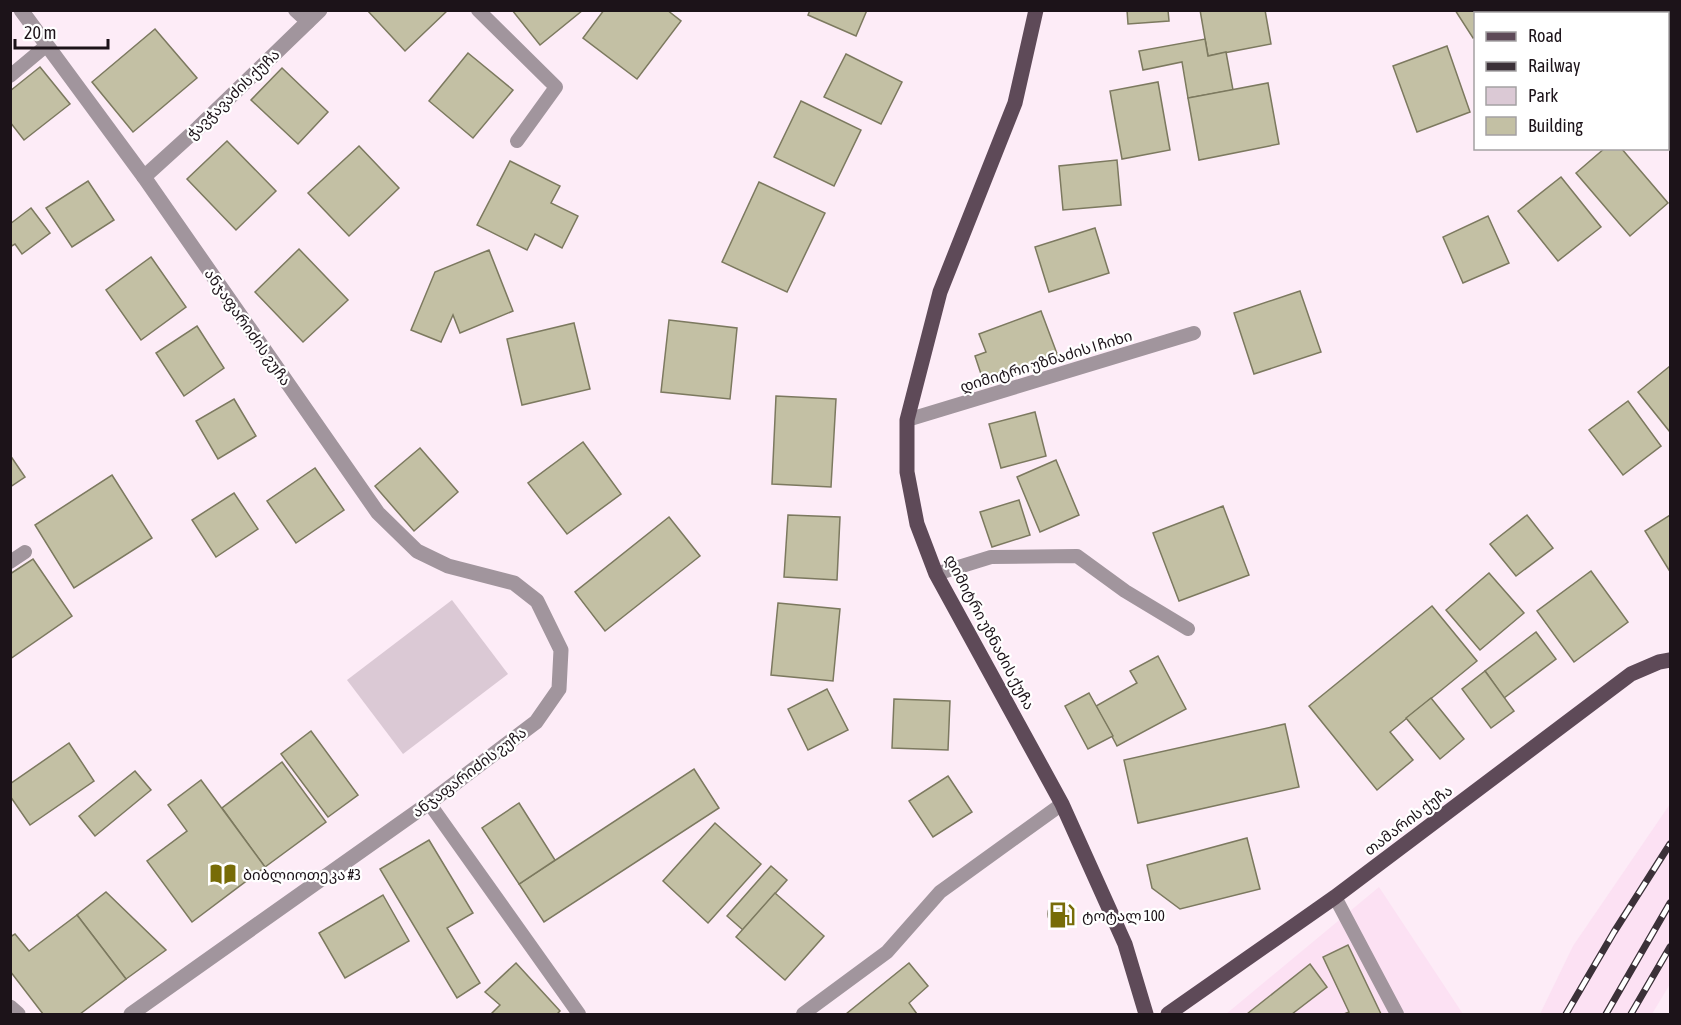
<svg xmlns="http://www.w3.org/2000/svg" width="1681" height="1025" viewBox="0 0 1681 1025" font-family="'Asap Condensed','Noto Sans Georgian',sans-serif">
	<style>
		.built { fill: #fce1f3 }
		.green { fill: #dbc9d5 }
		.building { fill: #c3c0a4; stroke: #7c795f; stroke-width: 1.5 }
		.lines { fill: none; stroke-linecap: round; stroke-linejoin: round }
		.lane { stroke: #a1959d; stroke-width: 14 }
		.street { stroke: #a1959d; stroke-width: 15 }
		.primary { stroke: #5e4a58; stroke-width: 15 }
		.rail-casing { stroke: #3b3138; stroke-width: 7 }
		.rail { stroke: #fff; stroke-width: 4.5; stroke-dasharray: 14; stroke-linecap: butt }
		.labels { text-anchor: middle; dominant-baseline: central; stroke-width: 4.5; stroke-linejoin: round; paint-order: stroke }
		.street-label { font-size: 15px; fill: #1c1319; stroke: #fff }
		.poi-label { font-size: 15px; fill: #1c1319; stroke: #fff; text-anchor: start }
	</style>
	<rect width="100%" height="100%" fill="#fdecf7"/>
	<!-- built -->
	<g class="built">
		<polygon points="1670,804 1670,984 1652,1014 1540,1014 1573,946"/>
		<polygon points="1379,887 1463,1014 1226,1014"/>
	</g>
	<!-- green -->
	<polygon class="green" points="452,600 508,674 403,754 347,680"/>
	<!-- building -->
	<g class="building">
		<polygon points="367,10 448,10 405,51"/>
		<polygon points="512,10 583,10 540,45"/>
		<polygon points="604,10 667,10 681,21 637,79 583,38"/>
		<polygon points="810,10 867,10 856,36 808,15"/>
		<polygon points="1127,10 1168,10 1169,21 1128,24"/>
		<polygon points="1200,10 1265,10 1271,44 1208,56"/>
		<polygon points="1455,10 1508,10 1510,14 1476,14 1476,36 1473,38"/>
		<polygon points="1619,10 1643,10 1646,14 1615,14"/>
		<polygon points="155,29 197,78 133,132 92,82"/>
		<polygon points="1205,39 1208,56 1226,52 1233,90 1188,98 1182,62 1143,70 1139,51"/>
		<polygon points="1668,41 1670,45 1670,93 1668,96"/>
		<polygon points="1447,46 1470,112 1417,132 1393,66"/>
		<polygon points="468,53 513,90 473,138 429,101"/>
		<polygon points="846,54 902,82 881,124 824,97"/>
		<polygon points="40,67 70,104 24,140 10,122 10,91"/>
		<polygon points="282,68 328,112 298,144 251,100"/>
		<polygon points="1158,82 1170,150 1122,159 1110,91"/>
		<polygon points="1268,83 1279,144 1199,160 1188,98"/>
		<polygon points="801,101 861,130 834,186 774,157"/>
		<polygon points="227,141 276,191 236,230 187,179"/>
		<polygon points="359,146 399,188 349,236 308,193"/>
		<polygon points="1605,148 1621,148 1668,203 1630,236 1576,173"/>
		<polygon points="1117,160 1121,205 1063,210 1059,166"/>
		<polygon points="510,161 560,186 551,203 578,216 562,248 535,234 527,250 477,225"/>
		<polygon points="1561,177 1601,227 1558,261 1518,211"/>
		<polygon points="88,181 114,220 72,247 46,208"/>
		<polygon points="759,182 825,213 787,292 722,262"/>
		<polygon points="31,208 50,233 22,254 15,244 10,247 10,224"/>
		<polygon points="1488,216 1509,263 1463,283 1443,237"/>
		<polygon points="1095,228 1109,273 1049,292 1035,247"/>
		<polygon points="299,249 348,300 303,342 255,292"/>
		<polygon points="489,250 513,311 460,333 453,315 441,342 411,330 435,272"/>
		<polygon points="151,257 186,307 141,340 106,290"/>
		<polygon points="1300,291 1321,352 1254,374 1234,313"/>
		<polygon points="1041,311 1059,359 985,386 975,356 986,352 979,334"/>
		<polygon points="669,320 737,328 730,399 661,392"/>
		<polygon points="574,323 590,389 522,405 507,339"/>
		<polygon points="197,326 224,368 184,396 156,353"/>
		<polygon points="1670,366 1670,432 1638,392"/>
		<polygon points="776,396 836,399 831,487 772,484"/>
		<polygon points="234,399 256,436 218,459 196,421"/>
		<polygon points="1628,401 1661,446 1623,475 1589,430"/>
		<polygon points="1035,412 1046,456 1001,468 989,424"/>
		<polygon points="583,442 621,494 567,534 528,483"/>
		<polygon points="420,448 458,492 414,531 375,486"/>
		<polygon points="10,455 25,477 10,487"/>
		<polygon points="1056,460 1079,515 1040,532 1017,477"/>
		<polygon points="315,468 344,510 296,543 267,501"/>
		<polygon points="112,475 152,538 74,588 35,525"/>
		<polygon points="234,493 258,529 216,557 192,520"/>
		<polygon points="1019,500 1030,535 992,547 980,512"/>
		<polygon points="1223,506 1249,575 1179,601 1153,533"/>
		<polygon points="788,515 840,517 837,580 784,577"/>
		<polygon points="1527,515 1553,548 1516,576 1490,544"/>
		<polygon points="1670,515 1670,569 1669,570 1645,531"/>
		<polygon points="669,517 700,556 605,631 575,592"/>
		<polygon points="33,559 72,616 10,659 10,574"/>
		<polygon points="1591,571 1628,622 1574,662 1537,611"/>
		<polygon points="1489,573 1524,613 1480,650 1446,610"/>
		<polygon points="778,603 840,609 833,681 771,675"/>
		<polygon points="1432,606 1477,661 1390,732 1413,760 1377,790 1309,706"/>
		<polygon points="1536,632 1556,659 1504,698 1485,671"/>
		<polygon points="1158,656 1186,709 1117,746 1096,706 1137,683 1130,671"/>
		<polygon points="1485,671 1514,711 1491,728 1462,689"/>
		<polygon points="827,689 848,730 808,750 788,709"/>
		<polygon points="1089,693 1113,736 1088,749 1065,706"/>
		<polygon points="1431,698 1464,739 1440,759 1406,718"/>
		<polygon points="894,699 950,701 948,750 892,748"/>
		<polygon points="1285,724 1299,787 1138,823 1124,760"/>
		<polygon points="311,731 358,795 328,817 281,754"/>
		<polygon points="69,743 94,781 30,825 10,796 10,784"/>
		<polygon points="282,762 326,822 265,867 222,808"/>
		<polygon points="694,769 719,808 544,922 519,884"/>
		<polygon points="135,771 151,790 95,836 79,816"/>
		<polygon points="948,776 972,812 933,837 909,801"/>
		<polygon points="201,780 265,867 192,922 147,861 187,831 168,805"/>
		<polygon points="519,803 555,860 519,884 482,828"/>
		<polygon points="715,823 761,864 708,923 663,881"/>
		<polygon points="1247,838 1260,889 1180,909 1152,888 1147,865"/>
		<polygon points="429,840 473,913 447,928 480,983 457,998 380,869"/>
		<polygon points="771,866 787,880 743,930 727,916"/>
		<polygon points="106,892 166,950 126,979 77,915"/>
		<polygon points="775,893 824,936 785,980 736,937"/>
		<polygon points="383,895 409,941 345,978 319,933"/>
		<circle cx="1061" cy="914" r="13"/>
		<polygon points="77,915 126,979 80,1014 43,1014 10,971 10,937 15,934 29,951"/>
		<polygon points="1348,945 1381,1014 1344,1014 1349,1012 1323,957"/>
		<polygon points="516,963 560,1011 557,1014 491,1014 500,1005 485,992"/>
		<polygon points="909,963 928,986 909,1003 917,1014 846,1014"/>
		<polygon points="1310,964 1327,987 1292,1014 1247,1014"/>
	</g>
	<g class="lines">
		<!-- lane -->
		<g class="lane">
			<polyline points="295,10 308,22"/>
			<polyline points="478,10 556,87 517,141"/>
			<polyline points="1542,10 1544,14"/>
			<polyline points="10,76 47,45"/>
			<polyline points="1668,113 1670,111"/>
			<polyline points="907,420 1194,333"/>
			<polyline points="10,562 25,552"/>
			<polyline points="936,574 991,557 1077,556 1125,591 1188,629"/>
			<polyline points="429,803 579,1014"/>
			<polyline points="1335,897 1397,1014"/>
			<polyline points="803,1014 887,952 940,892 1062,804"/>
		</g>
		<!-- street -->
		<g class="street">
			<polyline points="21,10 144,177 378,513 417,551 448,566 514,583 537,601 561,650 559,689 536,722 429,803 131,1014"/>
			<polyline points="144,177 198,128 320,10"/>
			<polyline points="10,1007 18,1014"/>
		</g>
		<!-- primary -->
		<g class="primary">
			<polyline points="1036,10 1015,103 940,292 907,420 907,472 917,524 936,574 1062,804 1125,944 1146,1014"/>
			<polyline points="1168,1014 1335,897 1631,674 1659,662 1670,660"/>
		</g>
		<!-- rail casing -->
		<g class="rail-casing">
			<g id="rail">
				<polyline points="1566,1014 1614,932 1670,844"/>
				<polyline points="1606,1014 1670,903"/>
				<polyline points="1631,1014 1670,947"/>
			</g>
		</g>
		<!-- rail -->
		<use href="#rail" class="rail"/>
	</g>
	<!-- icons -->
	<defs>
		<g id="library-bare" transform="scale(2.07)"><path d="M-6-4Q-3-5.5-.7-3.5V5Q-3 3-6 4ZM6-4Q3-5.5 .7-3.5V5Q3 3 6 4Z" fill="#776c07" stroke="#fff" stroke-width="2.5" paint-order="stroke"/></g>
		<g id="fuel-bare" transform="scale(2.07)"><path d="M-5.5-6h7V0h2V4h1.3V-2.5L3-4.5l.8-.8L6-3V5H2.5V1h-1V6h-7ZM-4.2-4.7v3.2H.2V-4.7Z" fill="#776c07" stroke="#fff" stroke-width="2.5" paint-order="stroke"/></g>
	</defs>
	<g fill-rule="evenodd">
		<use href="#library-bare" x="223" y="874"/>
		<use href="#fuel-bare" x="1062" y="915"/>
	</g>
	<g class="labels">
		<!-- street labels -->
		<g class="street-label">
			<text transform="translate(233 94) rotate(-44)">ჭავჭავაძის ქუჩა</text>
			<text transform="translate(248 327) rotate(55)">ანჯაფარიძის ჷუჩა</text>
			<text transform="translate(1046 361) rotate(-17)">დიმიტრი უზნაძის I ჩიხი</text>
			<text transform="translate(990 632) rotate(62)">დიმიტრი უზნაძის ქუჩა</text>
			<text transform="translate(469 772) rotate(-37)">ანჯაფარიძის ჷუჩა</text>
			<text transform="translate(1408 820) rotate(-37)">თამარის ქუჩა</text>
		</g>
		<!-- poi labels -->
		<g class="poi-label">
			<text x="243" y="874">ბიბლიოთეკა #3</text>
			<text x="1082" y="915">ტოტალ 100</text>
		</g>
	</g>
	<!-- border -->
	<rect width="1681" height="1025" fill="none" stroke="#1c1319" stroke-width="24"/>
	<!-- legend -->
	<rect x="1474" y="12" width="195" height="138" fill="#ffffff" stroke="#a4a1a3" stroke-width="1.5"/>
	<rect x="1486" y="32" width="30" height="9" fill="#5e4a58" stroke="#a4a1a3" stroke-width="1.5"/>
	<text x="1528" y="42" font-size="18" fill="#1c1319">Road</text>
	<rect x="1486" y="62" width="30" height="9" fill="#3b3138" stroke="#a4a1a3" stroke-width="1.5"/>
	<text x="1528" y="72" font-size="18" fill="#1c1319">Railway</text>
	<rect x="1486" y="87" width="30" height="18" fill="#dbc9d5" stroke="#a4a1a3" stroke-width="1.5"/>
	<text x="1528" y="102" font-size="18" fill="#1c1319">Park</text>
	<rect x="1486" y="117" width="30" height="18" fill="#c3c0a4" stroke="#a4a1a3" stroke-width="1.5"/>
	<text x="1528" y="132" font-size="18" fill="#1c1319">Building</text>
	<!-- scale -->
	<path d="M15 39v9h93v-9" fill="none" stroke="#1c1319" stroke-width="3"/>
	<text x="24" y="39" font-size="18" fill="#1c1319" stroke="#ffffff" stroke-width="4.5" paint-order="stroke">20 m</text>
</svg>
